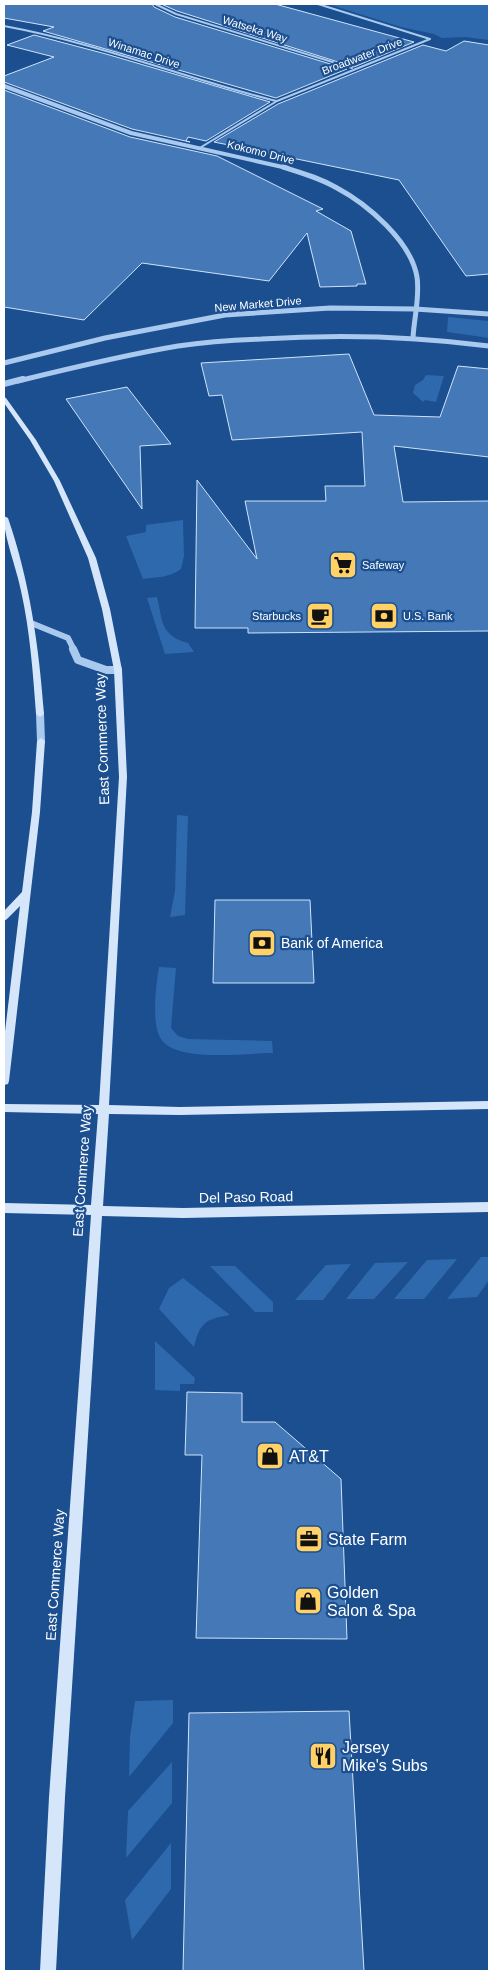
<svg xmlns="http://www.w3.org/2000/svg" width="493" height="1975" viewBox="0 0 493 1975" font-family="Helvetica,sans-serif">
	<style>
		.green { fill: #2e69ad }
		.building { fill: #4478b7; stroke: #cfe3fa }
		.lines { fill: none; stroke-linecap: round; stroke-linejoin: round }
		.minor { stroke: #a9c9ee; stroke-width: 2 }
		.tertiary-far3 { stroke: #a9c9ee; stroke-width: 4 }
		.tertiary-far2 { stroke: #a9c9ee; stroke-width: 5 }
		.tertiary-far1 { stroke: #a9c9ee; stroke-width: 6 }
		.tertiary { stroke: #a9c9ee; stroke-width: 8 }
		.secondary { fill: #d6e6fa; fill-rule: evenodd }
		.labels { text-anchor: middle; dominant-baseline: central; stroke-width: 4.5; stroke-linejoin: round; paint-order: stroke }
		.far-street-label { font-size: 11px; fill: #fff; stroke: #1b4f8f }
		.far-poi-label { font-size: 11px; fill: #fff; stroke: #1b4f8f; text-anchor: start }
		.street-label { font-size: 14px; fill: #fff; stroke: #1b4f8f }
		.poi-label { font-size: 14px; fill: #fff; stroke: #1b4f8f; text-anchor: start }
		.near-poi-label { font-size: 16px; fill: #fff; stroke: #1b4f8f; text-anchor: start }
	</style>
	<rect width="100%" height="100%" fill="#1b4f8f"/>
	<!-- green -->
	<g class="green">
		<polygon points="328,4 489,4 489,40 465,37 442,38 434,34 401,27"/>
		<polygon points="448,317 489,321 489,338 447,332"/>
		<polygon points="426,375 444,376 436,402 425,400 423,402 413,393 415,385 423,380"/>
		<path d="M183,520L184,556L181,569C169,578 157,577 143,579L126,536L146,532V525Z"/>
		<path d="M157,597C163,622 160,635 188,643L194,652L165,654L147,598Z"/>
		<polygon points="177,815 188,816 185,915 170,917 175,891"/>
		<path d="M159,967L176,968L171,1028L178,1036L188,1039L272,1041L273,1053C247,1053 176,1063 161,1039C151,1024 156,985 159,967Z"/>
		<polygon points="481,1257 489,1257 489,1280 477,1297 447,1299"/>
		<polygon points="457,1259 424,1299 394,1299 427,1260"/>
		<polygon points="408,1262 374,1299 346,1299 375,1263"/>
		<polygon points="351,1264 323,1300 295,1300 326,1265"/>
		<polygon points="210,1266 235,1266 273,1302 273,1312 255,1312"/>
		<path d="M183,1278L230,1315C206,1319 200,1322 194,1347L159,1309L169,1288Z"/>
		<polygon points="155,1341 195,1378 194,1384 180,1384 180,1391 155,1390"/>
		<polygon points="173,1700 173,1723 129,1777 130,1737 135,1701"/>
		<polygon points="172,1762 172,1803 126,1858 128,1811"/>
		<polygon points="171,1843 171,1889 132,1940 125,1900"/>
	</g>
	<!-- building -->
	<g class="building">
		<polygon points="4,4 152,4 154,7 175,17 347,69 276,98 43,31 54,27 4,18"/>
		<polygon points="161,4 275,4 414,42 354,67 177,11"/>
		<polygon points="34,35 106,54 270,102 206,141 188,137 186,141 190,142 132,129 4,82 4,76 54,57 7,45"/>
		<polygon points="464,41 489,45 489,274 466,276 399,180 214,142 278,104 423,45 446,51"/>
		<polygon points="4,90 130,137 217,156 323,209 316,211 351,231 366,284 357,284 357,286 320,287 307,233 269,281 142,263 84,320 4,307"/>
		<polygon points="349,354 374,415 440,417 458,366 489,369 489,457 394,446 403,502 489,501 489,631 248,633 248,628 195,628 197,480 257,559 245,501 326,501 325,486 365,486 362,432 232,440 222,395 209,396 201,363"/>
		<polygon points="127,387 171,444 140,446 142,509 66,399"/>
		<polygon points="215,900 310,900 314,983 213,983"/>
		<polygon points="187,1392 242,1393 242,1422 275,1422 341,1479 347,1639 196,1638 202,1455 185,1455"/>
		<polygon points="349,1711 364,1971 183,1971 189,1713"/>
	</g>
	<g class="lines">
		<!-- minor -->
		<g class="minor">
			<polyline points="155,4 176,14 352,68"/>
			<path d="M4,26C97,43 185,78 276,101"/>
			<polyline points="198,149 277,101 430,39 318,4"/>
		</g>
		<!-- tertiary-far3 -->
		<polyline class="tertiary-far3" points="4,86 131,133 287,168"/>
		<!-- tertiary-far2 -->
		<g class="tertiary-far2">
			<path d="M283,167C302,173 320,178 337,188C367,204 411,241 417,277C420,297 414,318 413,338"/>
			<polyline points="4,363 105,338 225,315 330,308 415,309 489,314"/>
			<path d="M18,381C71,368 124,355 178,346C205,342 233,340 261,339C338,334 413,336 489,346"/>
		</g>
		<!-- tertiary-far1 -->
		<g class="tertiary-far1">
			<polyline points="4,384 23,379"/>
			<polyline points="31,623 68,638 74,650"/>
		</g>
		<!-- tertiary -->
		<g class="tertiary">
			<polyline points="73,649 78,660 106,670 118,670"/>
			<polyline points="40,714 41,741"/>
		</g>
		<!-- secondary -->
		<g class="secondary">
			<polygon points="4,397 6,398 36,440 60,481 96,558 110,609 122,670 127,777 109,1105 180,1107 489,1101 489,1109 180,1115 109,1114 103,1206 183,1208 489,1202 489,1212 183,1218 102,1216 65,1797 56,1971 40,1971 49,1797 91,1215 4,1213 4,1203 91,1205 98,1114 4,1112 4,1104 99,1105 119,777 114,670 102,609 88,558 54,481 30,440 4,403"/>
			<path d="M4,516L8,518C30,582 39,647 44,714L40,717L36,714C33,673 30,631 21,591C17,569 3,535 4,516Z"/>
			<polygon points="41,738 45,741 40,812 9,1081 8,1084 4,1085 4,1040 20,906 7,919 4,921 4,911 22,892 32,812 37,741"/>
		</g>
	</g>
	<!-- icons -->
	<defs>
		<g id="supermarket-square" transform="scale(1.4375)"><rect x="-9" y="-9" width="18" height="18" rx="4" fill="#ffd166" stroke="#1b4f8f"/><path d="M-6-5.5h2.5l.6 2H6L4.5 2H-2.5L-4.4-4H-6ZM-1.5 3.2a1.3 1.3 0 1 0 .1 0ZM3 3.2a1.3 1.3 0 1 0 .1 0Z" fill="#111"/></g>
		<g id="cafe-square" transform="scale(1.4375)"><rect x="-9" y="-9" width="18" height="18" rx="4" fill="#ffd166" stroke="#1b4f8f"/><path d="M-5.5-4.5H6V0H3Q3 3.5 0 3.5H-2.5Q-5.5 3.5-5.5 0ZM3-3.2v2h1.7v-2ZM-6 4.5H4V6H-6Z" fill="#111"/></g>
		<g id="bank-square" transform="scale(1.4375)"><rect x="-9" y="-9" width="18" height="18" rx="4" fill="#ffd166" stroke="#1b4f8f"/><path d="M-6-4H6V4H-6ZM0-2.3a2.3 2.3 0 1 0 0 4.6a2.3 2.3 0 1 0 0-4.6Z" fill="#111"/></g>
		<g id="shop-square" transform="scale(1.4375)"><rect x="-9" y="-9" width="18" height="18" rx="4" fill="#ffd166" stroke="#1b4f8f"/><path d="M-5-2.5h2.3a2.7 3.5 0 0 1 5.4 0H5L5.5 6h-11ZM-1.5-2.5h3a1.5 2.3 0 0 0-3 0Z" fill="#111"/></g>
		<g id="office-square" transform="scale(1.4375)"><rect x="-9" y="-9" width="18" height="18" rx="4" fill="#ffd166" stroke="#1b4f8f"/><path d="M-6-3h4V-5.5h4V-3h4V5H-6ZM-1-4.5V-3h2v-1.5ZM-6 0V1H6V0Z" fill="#111"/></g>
		<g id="restaurant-square" transform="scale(1.4375)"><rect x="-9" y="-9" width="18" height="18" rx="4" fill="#ffd166" stroke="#1b4f8f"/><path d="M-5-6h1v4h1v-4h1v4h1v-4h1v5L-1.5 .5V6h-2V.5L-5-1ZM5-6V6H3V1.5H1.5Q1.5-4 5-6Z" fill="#111"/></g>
	</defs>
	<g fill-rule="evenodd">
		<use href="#supermarket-square" x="343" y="565"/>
		<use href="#cafe-square" x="320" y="616"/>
		<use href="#bank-square" x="384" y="616"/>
		<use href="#bank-square" x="262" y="943"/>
		<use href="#shop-square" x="270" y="1456"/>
		<use href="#office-square" x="309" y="1539"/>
		<use href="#shop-square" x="308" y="1601"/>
		<use href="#restaurant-square" x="323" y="1756"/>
	</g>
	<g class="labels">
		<!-- far-street labels -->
		<g class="far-street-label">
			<text transform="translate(255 29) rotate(17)">Watseka Way</text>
			<text transform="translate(144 53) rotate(18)">Winamac Drive</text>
			<text transform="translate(362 56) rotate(-21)">Broadwater Drive</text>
			<text transform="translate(261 152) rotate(14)">Kokomo Drive</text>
			<text transform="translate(258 304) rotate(-5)">New Market Drive</text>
		</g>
		<!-- far-poi labels -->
		<g class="far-poi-label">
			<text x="362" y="565">Safeway</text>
			<text x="301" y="616" text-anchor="end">Starbucks</text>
			<text x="403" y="616">U.S. Bank</text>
		</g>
		<!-- street labels -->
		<g class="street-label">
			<text transform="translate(102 739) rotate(-92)">East Commerce Way</text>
			<text transform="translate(82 1171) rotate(-86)">East Commerce Way</text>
			<text transform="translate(246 1197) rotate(-1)">Del Paso Road</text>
			<text transform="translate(55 1575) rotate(-86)">East Commerce Way</text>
		</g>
		<!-- poi labels -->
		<g class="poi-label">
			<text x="281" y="943">Bank of America</text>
		</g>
		<!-- near-poi labels -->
		<g class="near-poi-label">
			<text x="289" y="1456">AT&amp;T</text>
			<text x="328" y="1539">State Farm</text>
			<text x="327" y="1592">Golden<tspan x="327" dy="18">Salon &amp; Spa</tspan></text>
			<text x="342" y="1747">Jersey<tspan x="342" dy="18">Mike's Subs</tspan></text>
		</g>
	</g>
	<!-- border -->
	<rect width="493" height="1975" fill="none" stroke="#ffffff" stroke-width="10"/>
</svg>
